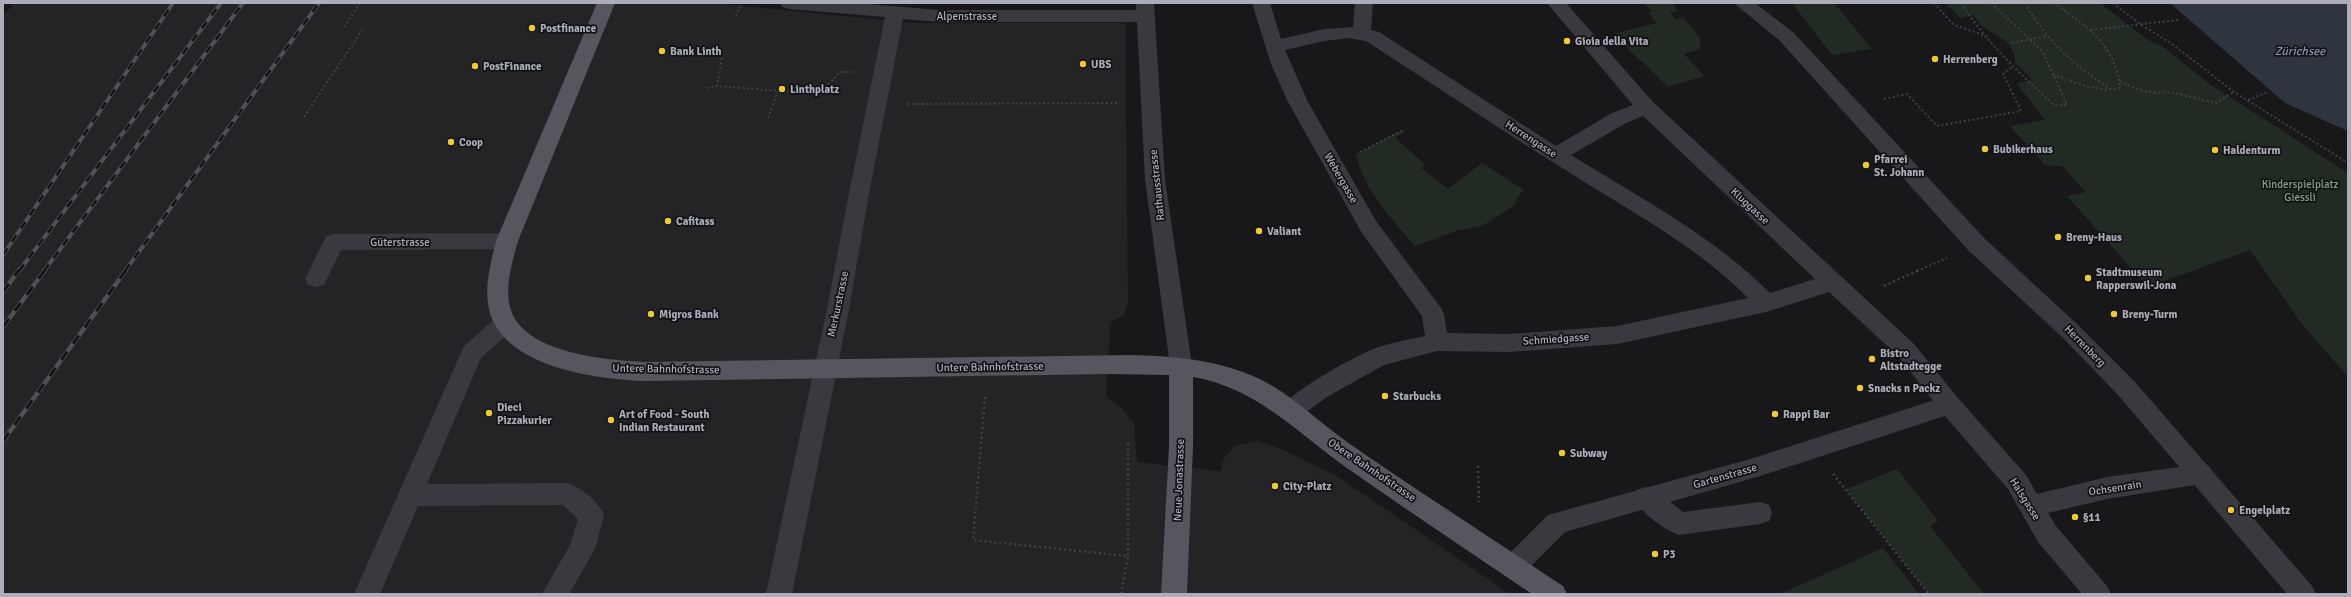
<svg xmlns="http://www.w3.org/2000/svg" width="2351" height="597" viewBox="0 0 2351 597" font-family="Signika,sans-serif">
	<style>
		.built { fill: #242427 }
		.green { fill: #222a24 }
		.water { fill: #2e353e }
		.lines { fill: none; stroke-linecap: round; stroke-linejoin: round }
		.path-far1 { stroke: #3f4046; stroke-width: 2; stroke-dasharray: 2 2.5; stroke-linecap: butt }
		.path { stroke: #3f4046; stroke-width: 2.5; stroke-dasharray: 2 3; stroke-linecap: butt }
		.lane { fill: #39393f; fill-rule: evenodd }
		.street { fill: #39393f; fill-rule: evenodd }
		.primary { fill: #55565e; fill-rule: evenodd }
		.rail-far1-casing { stroke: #505158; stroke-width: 4 }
		.rail-casing { stroke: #505158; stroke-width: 4.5 }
		.rail-far1 { stroke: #131315; stroke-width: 2.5; stroke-dasharray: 8; stroke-linecap: butt }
		.rail { stroke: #131315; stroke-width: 3; stroke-dasharray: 10; stroke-linecap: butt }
		.poi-dot { fill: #eec93c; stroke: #131315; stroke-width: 1.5 }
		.labels { text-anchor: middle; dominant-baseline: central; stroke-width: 3.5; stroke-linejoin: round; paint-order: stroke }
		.street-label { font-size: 11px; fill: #abadb9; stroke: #131315 }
		.poi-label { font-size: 11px; font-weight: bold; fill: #abadb9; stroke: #131315; text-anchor: start }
		.park-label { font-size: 11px; fill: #82a488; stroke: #131315 }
		.water-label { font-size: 12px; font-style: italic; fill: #8396b3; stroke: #131315 }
	</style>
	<rect width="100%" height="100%" fill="#18181a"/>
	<!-- built -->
	<polygon class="built" points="15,3 712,3 915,23 1125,23 1128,302 1124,315 1110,322 1106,396 1123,409 1134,424 1137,462 1221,471 1223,459 1236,445 1257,441 1279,448 1337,476 1510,594 3,594 3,16"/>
	<!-- green -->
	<g class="green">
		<polygon points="1644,3 1672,3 1678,11 1670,12 1676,20 1684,18 1700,38 1700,49 1684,54 1704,76 1668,87 1613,34 1657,23 1649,13 1652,12"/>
		<polygon points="1792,3 1834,3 1872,49 1832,55"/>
		<polygon points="1946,3 2100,3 2148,40 2162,46 2208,83 2348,173 2348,377 2302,324 2250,250 2148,287 2067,196 2086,192 2062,166 2045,165 2010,126 2045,120 2017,84 2032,79 2015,62 2014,53 2007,42 1982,26 1973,15 1960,18"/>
		<path d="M1403,130L1406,131L1395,138L1426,165L1421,168L1448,189L1482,163L1524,190L1518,196L1515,205L1482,226L1456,231L1415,246C1392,219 1363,189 1356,154Z"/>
		<polygon points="1897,469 1938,521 1930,526 1984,594 1929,594 1846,489"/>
		<polygon points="1883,548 1919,594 1780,594"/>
	</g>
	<!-- water -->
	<polygon class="water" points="2170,3 2348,3 2348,131 2285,103"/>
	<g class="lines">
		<!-- path-far1 -->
		<g class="path-far1">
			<polyline points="1934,3 1954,25 1986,36"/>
			<path d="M1961,3C1986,42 2020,74 2054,105H2067L2043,52L1991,3"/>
			<path d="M2025,3C2046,41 2076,67 2112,90L2120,88C2117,47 2086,25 2054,3"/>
			<polyline points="2113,3 2140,24 2172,44 2234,92 2348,163"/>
			<polyline points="736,16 741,3"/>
			<polyline points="344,27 360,3"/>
			<polyline points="2091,30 2178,20"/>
			<polyline points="2012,43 2047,36"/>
			<polyline points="722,58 717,86 819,94 840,72 852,72"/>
			<polyline points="2053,75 2088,87 2109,90"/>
			<polyline points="2120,81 2139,90 2157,93 2170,92 2216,103 2234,92"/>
			<polyline points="707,88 717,86"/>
			<polyline points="1884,99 1907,94 1937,126 2021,111 2003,74 2013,66"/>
			<polyline points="2248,100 2268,92"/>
			<polyline points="908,104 1119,103"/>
			<polyline points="304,117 364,27"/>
			<polyline points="768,118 778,91"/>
			<polyline points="1360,152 1403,130"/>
			<polyline points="1917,271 1947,258"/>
		</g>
		<!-- path -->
		<g class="path">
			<polyline points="1884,286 1919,270"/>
			<polyline points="985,397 973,540 1128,556 1128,443"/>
			<polyline points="1478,466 1479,502"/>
			<polyline points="1833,474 1929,594"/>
			<polyline points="1121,594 1128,556"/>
		</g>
		<!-- lane -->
		<g class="lane">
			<polygon points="780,3 856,3 939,10 1146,10 1152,12 1155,16 1152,20 1146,22 939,22 903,19 870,188 867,193 860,195 853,193 850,188 885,17 789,9 783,7"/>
			<path d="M1252,3H1270L1281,39L1324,29L1353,27L1355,3H1373L1371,30L1379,32L1556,146L1612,113L1633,105L1547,3H1566L1653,102L1914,344L1958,398L1962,405L1958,412L1950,415L1942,412L1898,356L1829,292L1766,312L1617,344L1509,352L1437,351L1384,365L1327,397L1299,417L1291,420L1283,417L1279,410C1288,393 1352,358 1371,350C1388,343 1407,340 1425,336L1422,316L1362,233L1288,102L1271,64ZM1348,38L1366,41C1433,84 1499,129 1567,171C1629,211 1696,245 1748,298L1617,326L1509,334L1447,333L1444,314L1441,308L1376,221L1308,102L1285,50L1324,41ZM1643,116L1815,279L1770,293C1712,235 1640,198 1571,155L1626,123Z"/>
			<polygon points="1734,3 1755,3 1794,33 1985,239 2077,324 2135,382 2312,586 2316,594 2287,594 2119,396 2061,336 1969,251 1780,41"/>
			<polygon points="507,233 515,235 518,241 515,247 507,249 341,250 324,285 316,287 308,285 305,279 326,236 334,234"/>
			<path d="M505,314L513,317L516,323L513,329L481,358L427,484L568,483C582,488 598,501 604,515L595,549L569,594H542L570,545L578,519L563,505L418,506L380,594H354L464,346L497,317Z"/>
			<path d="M1646,487L1655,490L1683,512L1760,502L1769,505L1772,513L1769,521L1760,524L1679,535C1663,529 1641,513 1634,498L1637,490Z"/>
		</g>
		<!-- street -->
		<g class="street">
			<polygon points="1136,3 1154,3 1165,179 1192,366 1189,373 1181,375 1173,373 1170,366 1145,179"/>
			<polygon points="860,181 867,183 870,188 849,309 792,594 766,594 827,309 850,188 853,183"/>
			<polygon points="1950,395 1958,398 2026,475 2037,494 2107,477 2201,464 2210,467 2213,474 2210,481 2201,484 2107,499 2048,513 2056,526 2107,586 2111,594 2082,594 2038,542 2008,489 1945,416 1757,477 1565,532 1522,575 1513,579 1504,575 1500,567 1504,559 1548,515 1757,457"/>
		</g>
		<!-- primary -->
		<path class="primary" d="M597,3H615L518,241C512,263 503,291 512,313C529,354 608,360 645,362L1129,355C1172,356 1213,359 1253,376C1288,391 1316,420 1347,442C1418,491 1491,538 1563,586L1567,594H1532C1470,552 1408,511 1347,468C1296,432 1257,388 1193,377V447L1187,594H1161L1169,447V375L1108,374L645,381C595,379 497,367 488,304C485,283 491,261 496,241Z"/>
		<!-- rail-far1 casing -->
		<g class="rail-far1-casing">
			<g id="rail-far1">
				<polyline points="3,255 173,3"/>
				<polyline points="19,271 221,3"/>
				<polyline points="44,271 243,3"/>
				<polyline points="125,271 319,3"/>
			</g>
		</g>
		<!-- rail casing -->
		<g class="rail-casing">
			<g id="rail">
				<polyline points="3,292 19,270"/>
				<polyline points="3,327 45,270"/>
				<polyline points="3,441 126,270"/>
			</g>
		</g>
		<!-- rail-far1 -->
		<use href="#rail-far1" class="rail-far1"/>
		<!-- rail -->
		<use href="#rail" class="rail"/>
	</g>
	<!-- markers -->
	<g class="poi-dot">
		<circle cx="532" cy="28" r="4"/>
		<circle cx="1567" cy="41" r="4"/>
		<circle cx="662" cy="51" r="4"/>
		<circle cx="1935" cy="59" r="4"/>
		<circle cx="1083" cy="64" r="4"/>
		<circle cx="475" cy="66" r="4"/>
		<circle cx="782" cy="89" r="4"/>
		<circle cx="451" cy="142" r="4"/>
		<circle cx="1985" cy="149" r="4"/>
		<circle cx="2215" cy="150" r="4"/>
		<circle cx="1866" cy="165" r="4"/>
		<circle cx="668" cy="221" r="4"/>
		<circle cx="1259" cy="231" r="4"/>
		<circle cx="2058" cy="237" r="4"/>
		<circle cx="2088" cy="278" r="4"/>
		<circle cx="651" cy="314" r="4"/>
		<circle cx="2114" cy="314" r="4"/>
		<circle cx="1872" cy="359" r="4"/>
		<circle cx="1860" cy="388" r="4"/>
		<circle cx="1385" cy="396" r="4"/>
		<circle cx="489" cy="413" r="4"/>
		<circle cx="1775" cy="414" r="4"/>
		<circle cx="611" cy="420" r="4"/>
		<circle cx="1562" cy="453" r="4"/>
		<circle cx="1275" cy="486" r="4"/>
		<circle cx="2231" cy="510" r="4"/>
		<circle cx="2075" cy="517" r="4"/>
		<circle cx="1655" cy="554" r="4"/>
	</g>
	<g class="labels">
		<!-- street labels -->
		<g class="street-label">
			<text x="967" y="16">Alpenstrasse</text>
			<text transform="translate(1531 139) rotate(33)">Herrengasse</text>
			<text transform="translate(1341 178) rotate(60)">Webergasse</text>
			<text transform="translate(1157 185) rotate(-96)">Rathausstrasse</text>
			<text transform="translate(1750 206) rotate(43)">Kluggasse</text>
			<text x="400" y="242">Güterstrasse</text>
			<text transform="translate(838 304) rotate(-78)">Merkurstrasse</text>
			<text transform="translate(1556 339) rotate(-4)">Schmiedgasse</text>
			<text transform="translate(2085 346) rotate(45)">Herrenberg</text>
			<text transform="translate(990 367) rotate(-1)">Untere Bahnhofstrasse</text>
			<text transform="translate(666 369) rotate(1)">Untere Bahnhofstrasse</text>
			<text transform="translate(1372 470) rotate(34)">Obere Bahnhofstrasse</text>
			<text transform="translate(1725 476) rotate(-16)">Gartenstrasse</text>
			<text transform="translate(1179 480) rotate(-88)">Neue Jonastrasse</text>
			<text transform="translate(2115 488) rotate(-9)">Ochsenrain</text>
			<text transform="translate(2025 499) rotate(58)">Halsgasse</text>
		</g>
		<!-- poi labels -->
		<g class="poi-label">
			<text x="540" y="28">Postfinance</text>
			<text x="1575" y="41">Gioia della Vita</text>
			<text x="670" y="51">Bank Linth</text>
			<text x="1943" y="59">Herrenberg</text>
			<text x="1091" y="64">UBS</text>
			<text x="483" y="66">PostFinance</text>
			<text x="790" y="89">Linthplatz</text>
			<text x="459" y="142">Coop</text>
			<text x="1993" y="149">Bubikerhaus</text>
			<text x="2223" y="150">Haldenturm</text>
			<text x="1874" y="159">Pfarrei<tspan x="1874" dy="13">St. Johann</tspan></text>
			<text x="676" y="221">Cafitass</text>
			<text x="1267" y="231">Valiant</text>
			<text x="2066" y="237">Breny-Haus</text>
			<text x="2096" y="272">Stadtmuseum<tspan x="2096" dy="13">Rapperswil-Jona</tspan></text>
			<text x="659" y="314">Migros Bank</text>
			<text x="2122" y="314">Breny-Turm</text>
			<text x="1880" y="353">Bistro<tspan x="1880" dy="13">Altstadtegge</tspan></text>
			<text x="1868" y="388">Snacks n Packz</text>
			<text x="1393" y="396">Starbucks</text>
			<text x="497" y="407">Dieci<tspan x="497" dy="13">Pizzakurier</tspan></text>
			<text x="619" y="414">Art of Food - South<tspan x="619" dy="13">Indian Restaurant</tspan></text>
			<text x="1783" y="414">Rappi Bar</text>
			<text x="1570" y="453">Subway</text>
			<text x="1283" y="486">City-Platz</text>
			<text x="2239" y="510">Engelplatz</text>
			<text x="2083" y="517">§11</text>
			<text x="1663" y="554">P3</text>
		</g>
		<!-- park labels -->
		<g class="park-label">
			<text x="2300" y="184">Kinderspielplatz<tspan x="2300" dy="13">Giessli</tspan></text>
		</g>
		<!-- water labels -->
		<g class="water-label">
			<text x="2300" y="51">Zürichsee</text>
		</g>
	</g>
	<!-- border -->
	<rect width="2351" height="597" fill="none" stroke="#abadb9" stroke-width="8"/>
</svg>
